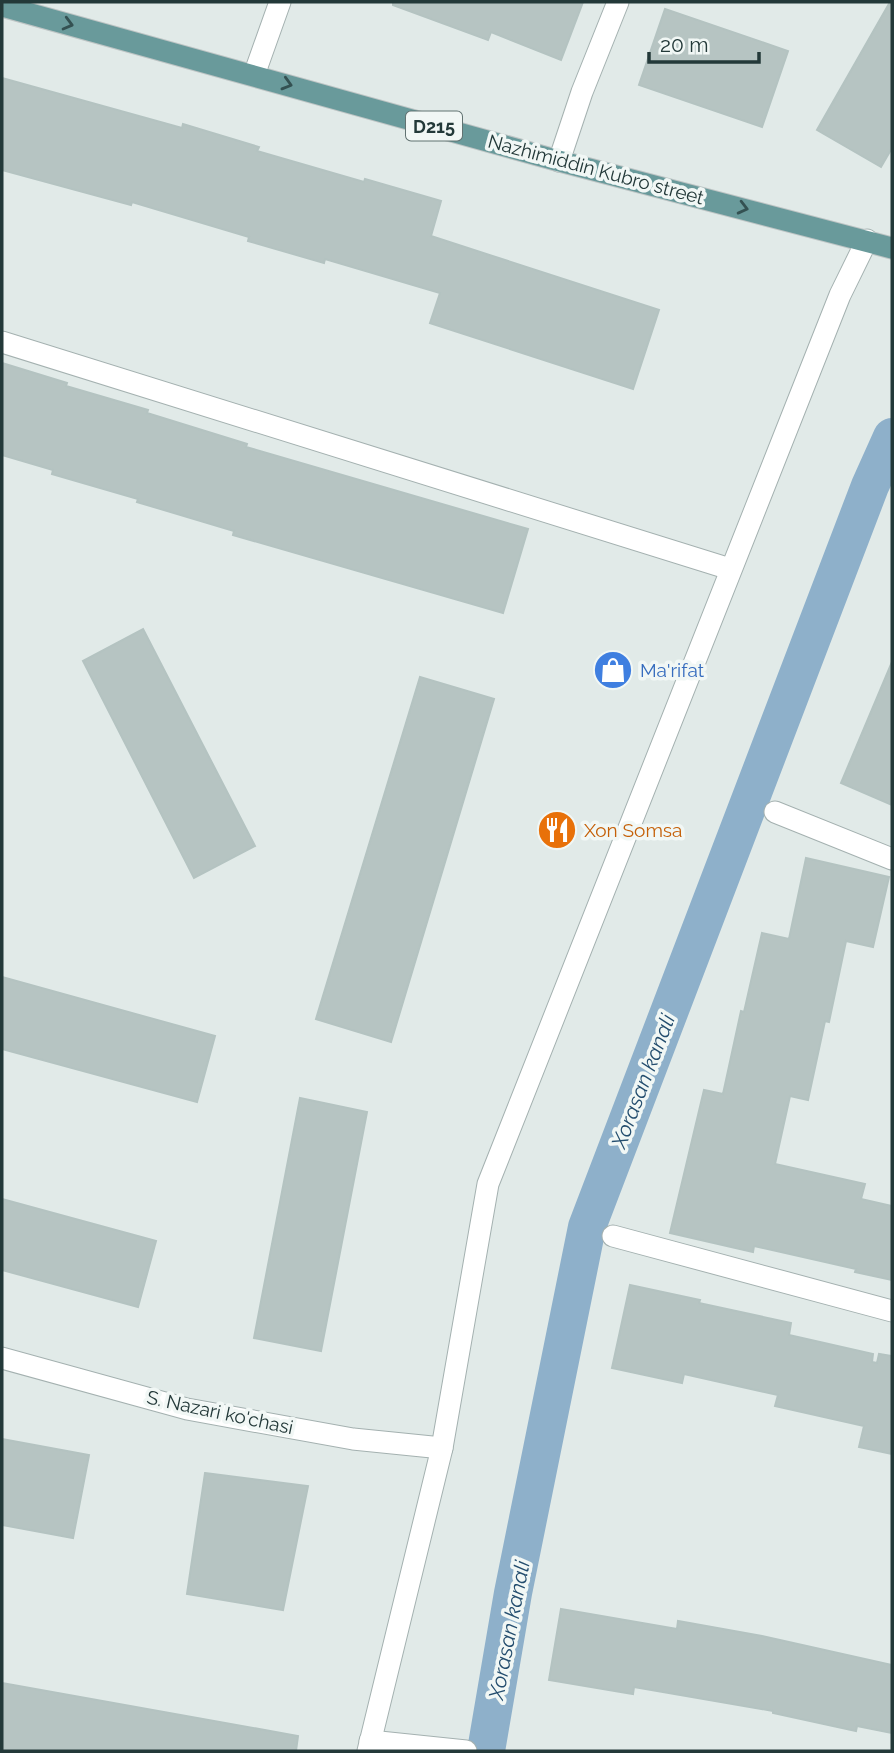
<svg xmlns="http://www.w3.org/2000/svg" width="894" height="1753" viewBox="0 0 894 1753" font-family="Raleway,sans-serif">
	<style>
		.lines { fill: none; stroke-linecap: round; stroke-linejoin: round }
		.canal { stroke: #8eb0ca; stroke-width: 38 }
		.building { fill: #b6c4c2; stroke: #b4c3c1; stroke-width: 2 }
		.minor-casing { stroke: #a4b1b0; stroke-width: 23 }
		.major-casing { stroke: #bdc4c4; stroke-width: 23 }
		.minor { stroke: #fff; stroke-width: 21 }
		.major { stroke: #699a9b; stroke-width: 21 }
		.oneway { stroke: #345152 }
		.labels { text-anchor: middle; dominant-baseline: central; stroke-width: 7; stroke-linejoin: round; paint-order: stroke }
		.shield { fill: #f1f7f5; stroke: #617271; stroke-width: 2 }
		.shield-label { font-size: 18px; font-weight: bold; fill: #233939 }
		.street-label { font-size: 19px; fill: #233939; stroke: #f1f7f5 }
		.shop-label { font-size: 19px; fill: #366cbe; stroke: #f1f7f5; text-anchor: start }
		.food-label { font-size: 19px; fill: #c56008; stroke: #f1f7f5; text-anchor: start }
		.water-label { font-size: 21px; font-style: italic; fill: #234d6e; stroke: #f1f7f5 }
	</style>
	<rect width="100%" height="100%" fill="#e1eae8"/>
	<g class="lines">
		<!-- canal -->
		<polyline class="canal" points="486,1751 513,1593 587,1227 870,486 892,437"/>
	</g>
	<!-- building -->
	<g class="building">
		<polygon points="393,2 583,2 561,60 491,32 488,40 393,5"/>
		<polygon points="890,2 892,2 892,148 881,167 817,130"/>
		<polygon points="665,9 788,51 762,127 639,85"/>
		<polygon points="2,78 182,128 183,124 259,147 257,151 364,182 365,179 441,201 431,236 659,310 633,389 430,323 440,293 325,259 324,263 248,241 249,237 132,202 131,205 2,170"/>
		<polygon points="2,363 67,383 66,386 148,410 147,413 247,444 246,447 528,529 503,613 233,535 234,531 137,502 138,499 52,474 53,470 2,455"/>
		<polygon points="143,629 255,846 194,878 83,661"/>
		<polygon points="892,662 892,805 841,783"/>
		<polygon points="420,677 494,699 391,1042 316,1019"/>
		<polygon points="806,858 889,877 873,947 846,941 829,1022 825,1021 808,1100 790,1096 775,1164 865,1184 861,1199 892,1206 892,1280 855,1272 856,1269 754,1246 753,1252 670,1233 704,1090 723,1094 741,1011 744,1012 762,933 789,939"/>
		<polygon points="2,977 215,1036 197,1102 2,1049"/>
		<polygon points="300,1098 367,1112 321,1351 254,1338"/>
		<polygon points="2,1199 156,1241 138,1307 2,1270"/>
		<polygon points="630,1285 700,1300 699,1303 791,1323 789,1335 873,1354 872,1362 877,1363 879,1354 892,1356 892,1454 859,1447 864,1426 775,1406 778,1395 684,1374 682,1383 612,1368"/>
		<polygon points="2,1439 89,1455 73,1538 2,1525"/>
		<polygon points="205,1473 308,1486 283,1610 187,1594"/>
		<polygon points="561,1609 677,1629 678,1621 762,1636 892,1665 892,1733 857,1726 856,1731 773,1713 773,1711 634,1687 633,1694 549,1680"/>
		<polygon points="2,1683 298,1736 296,1751 2,1751"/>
	</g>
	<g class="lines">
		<!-- minor casing -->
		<g class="minor-casing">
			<g id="minor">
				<polyline points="254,75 280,2"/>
				<polyline points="559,161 582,92 618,2"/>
				<polyline points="2,342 730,569"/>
				<polyline points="775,812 892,859"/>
				<polyline points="613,1236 892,1311"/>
				<polyline points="2,1358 187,1409 353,1439 442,1448"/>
				<polyline points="370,1741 466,1751"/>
				<polyline points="368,1751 442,1448 488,1184 840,295 867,240"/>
			</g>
		</g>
		<!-- major casing -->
		<g class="major-casing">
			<polyline id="major" points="2,6 559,161 892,248"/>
		</g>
		<!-- minor -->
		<use href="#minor" class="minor"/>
		<!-- major -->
		<use href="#major" class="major"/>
	</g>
	<!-- one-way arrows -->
	<defs><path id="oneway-chevron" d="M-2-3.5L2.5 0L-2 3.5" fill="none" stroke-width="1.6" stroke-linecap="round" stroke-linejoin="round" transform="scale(1.75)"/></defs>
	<g class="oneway">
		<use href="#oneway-chevron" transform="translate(68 24) rotate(15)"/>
		<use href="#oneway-chevron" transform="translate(287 84) rotate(16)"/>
		<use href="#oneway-chevron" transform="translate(743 208) rotate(14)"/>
	</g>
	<!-- icons -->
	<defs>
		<g id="shop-disc" transform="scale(2.0125)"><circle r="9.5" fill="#3f7fe0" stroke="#f1f7f5"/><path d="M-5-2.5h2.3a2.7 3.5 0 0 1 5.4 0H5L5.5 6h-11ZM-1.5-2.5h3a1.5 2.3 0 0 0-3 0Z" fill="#fff"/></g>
		<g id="restaurant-disc" transform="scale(2.0125)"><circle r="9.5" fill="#e8710a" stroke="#f1f7f5"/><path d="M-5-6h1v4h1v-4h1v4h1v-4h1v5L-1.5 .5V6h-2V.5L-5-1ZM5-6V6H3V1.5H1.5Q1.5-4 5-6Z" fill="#fff"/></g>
	</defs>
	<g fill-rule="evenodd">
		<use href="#shop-disc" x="613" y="670"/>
		<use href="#restaurant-disc" x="557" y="830"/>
	</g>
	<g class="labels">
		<!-- shield labels -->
		<rect class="shield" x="406" y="111.5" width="56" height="29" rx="5"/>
		<g class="shield-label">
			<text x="434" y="126">D215</text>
		</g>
		<!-- street labels -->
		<g class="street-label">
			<text transform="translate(596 169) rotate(15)">Nazhimiddin Kubro street</text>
			<text transform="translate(220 1412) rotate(12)">S. Nazari ko'chasi</text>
		</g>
		<!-- shop labels -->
		<g class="shop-label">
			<text x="640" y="670">Ma'rifat</text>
		</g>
		<!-- food labels -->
		<g class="food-label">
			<text x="584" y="830">Xon Somsa</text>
		</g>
		<!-- water labels -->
		<g class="water-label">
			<text transform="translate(643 1081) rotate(-69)">Xorasan kanali</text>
			<text transform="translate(509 1630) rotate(-79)">Xorasan kanali</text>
		</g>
	</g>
	<!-- border -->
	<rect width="894" height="1753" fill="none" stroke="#233939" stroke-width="7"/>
	<!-- scale -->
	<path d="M649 52v10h110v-10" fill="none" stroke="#233939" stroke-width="3.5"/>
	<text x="660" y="52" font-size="21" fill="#233939" stroke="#f1f7f5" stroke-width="5" paint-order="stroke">20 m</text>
</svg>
